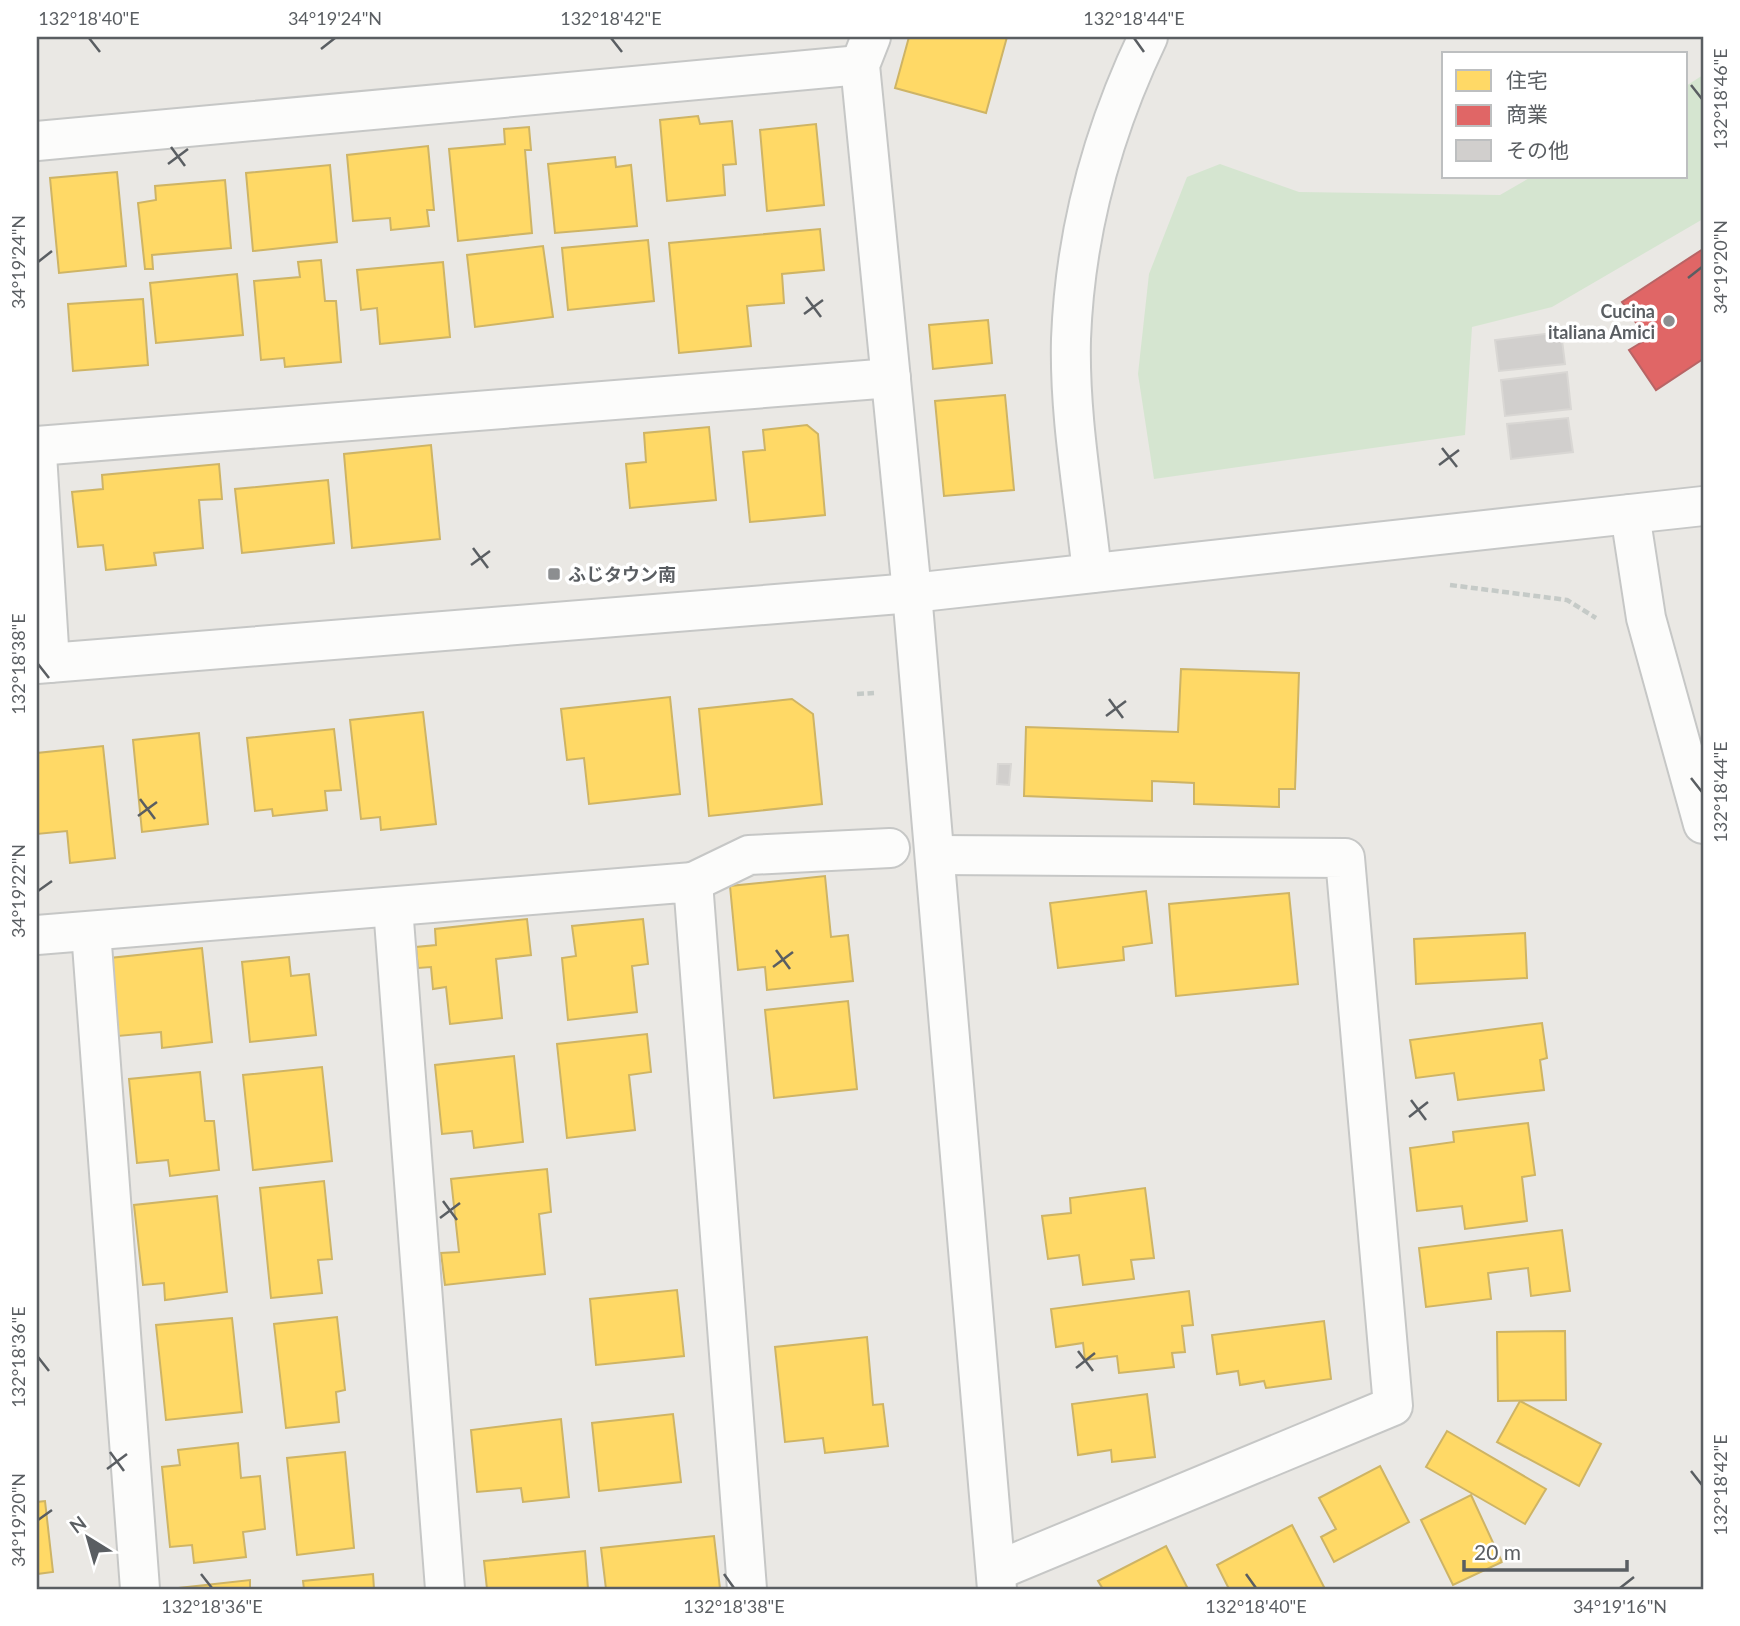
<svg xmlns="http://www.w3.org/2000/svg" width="1740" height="1626" viewBox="0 0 1740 1626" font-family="Lato,'Noto Sans JP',sans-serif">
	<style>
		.green { fill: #d5e5d0 }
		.homes { fill: #ffd966; stroke: #ceb465; stroke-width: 2 }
		.shops { fill: #e06666; stroke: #b86465; stroke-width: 2 }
		.building { fill: #d1cfcd; stroke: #d9d7d4; stroke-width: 2 }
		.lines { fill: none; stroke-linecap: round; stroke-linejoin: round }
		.pedestrian-casing { stroke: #c6c7c6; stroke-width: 42 }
		.minor-casing { stroke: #c6c7c6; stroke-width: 42 }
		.tertiary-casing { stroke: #c6c7c6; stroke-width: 42 }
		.path { stroke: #c5cac7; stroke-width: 4.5; stroke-dasharray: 7 3.5; stroke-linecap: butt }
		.pedestrian { stroke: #fcfcfb; stroke-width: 38 }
		.minor { stroke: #fcfcfb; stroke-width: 38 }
		.tertiary { stroke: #fcfcfb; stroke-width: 38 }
		.ticks { fill: none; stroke: #5a5e62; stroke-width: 2.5 }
		.poi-dot { fill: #8c8e90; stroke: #fff; stroke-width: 2.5 }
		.labels { text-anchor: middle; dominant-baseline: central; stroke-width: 7; stroke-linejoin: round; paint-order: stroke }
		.poi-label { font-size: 18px; font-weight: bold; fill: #5a5e62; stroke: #fff; text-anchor: end }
		.neatline { fill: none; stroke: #5a5e62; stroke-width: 2.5 }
		.ticks-label { font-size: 18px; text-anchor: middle; fill: #5a5e62 }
	</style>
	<rect width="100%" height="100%" fill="#eae8e4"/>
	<!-- green -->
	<polygon class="green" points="1703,75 1703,219 1552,307 1472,327 1465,435 1154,479 1138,374 1149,274 1187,177 1220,164 1299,192 1500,195 1531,177 1686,177 1686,86"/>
	<!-- homes -->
	<g class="homes">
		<polygon points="909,37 1007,37 986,113 895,88"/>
		<polygon points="698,116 700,124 732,121 736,164 723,165 725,195 667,201 660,120"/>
		<polygon points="816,124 824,205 767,211 760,130"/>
		<polygon points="529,127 531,150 525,150 532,233 458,241 449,149 505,144 504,129"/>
		<polygon points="428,146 434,210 427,210 429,226 391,230 390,218 353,221 347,155"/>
		<polygon points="615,157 616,167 631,165 637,226 555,233 548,164"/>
		<polygon points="330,165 337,242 253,251 246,173"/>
		<polygon points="117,172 126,266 59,273 50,178"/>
		<polygon points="225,180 231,248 152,255 153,269 145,269 138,203 156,200 155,186"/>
		<polygon points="820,229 824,270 782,274 784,303 747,306 751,346 679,353 669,243"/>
		<polygon points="648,240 654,301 568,310 562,248"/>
		<polygon points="543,246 553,317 475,327 467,255"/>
		<polygon points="321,260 325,301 336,301 341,362 285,367 284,358 261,360 254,281 300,277 298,262"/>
		<polygon points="443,262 450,337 380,344 377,308 361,310 357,270"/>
		<polygon points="237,274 243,335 156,343 150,283"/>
		<polygon points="143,299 148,365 73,371 68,304"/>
		<polygon points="988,320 992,363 933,369 929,325"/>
		<polygon points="1005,395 1014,490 944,496 935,401"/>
		<polygon points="807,425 818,434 825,515 750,522 743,452 765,450 763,430"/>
		<polygon points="709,427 716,500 630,508 626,464 646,462 644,433"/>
		<polygon points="431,445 440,539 352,548 344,454"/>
		<polygon points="219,464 222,499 199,500 203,548 154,553 156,565 106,570 103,545 78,547 72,492 103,489 102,475"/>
		<polygon points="328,480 334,543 242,553 235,489"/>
		<polygon points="1181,669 1299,673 1295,789 1279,789 1279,807 1194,804 1194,783 1152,781 1152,801 1024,796 1026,727 1178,732"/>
		<polygon points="670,697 680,794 589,804 584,758 567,760 561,709"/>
		<polygon points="792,699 813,714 822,804 709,816 699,709"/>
		<polygon points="423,712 436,824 381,830 380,817 361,819 350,720"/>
		<polygon points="334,729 341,790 325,791 327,810 273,816 272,809 255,811 247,738"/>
		<polygon points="199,733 208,824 142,832 133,740"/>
		<polygon points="103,746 115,858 70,863 67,831 37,834 37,753"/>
		<polygon points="825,876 831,937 848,935 853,981 767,990 765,967 738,970 730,886"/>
		<polygon points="1146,891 1152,943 1123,947 1124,960 1058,968 1050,903"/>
		<polygon points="1289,893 1298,984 1176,996 1169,904"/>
		<polygon points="527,919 531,955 496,959 502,1018 450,1024 446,987 433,989 431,967 418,968 416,947 436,945 435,929"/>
		<polygon points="643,919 648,964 632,966 637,1012 568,1020 562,958 576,956 572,926"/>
		<polygon points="1525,933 1527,978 1416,984 1414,939"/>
		<polygon points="202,948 212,1042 162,1048 161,1032 118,1036 110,958"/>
		<polygon points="289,957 291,976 309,974 316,1035 250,1042 242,962"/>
		<polygon points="848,1001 857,1089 774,1098 765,1010"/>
		<polygon points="1542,1023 1547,1058 1540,1060 1544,1090 1458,1100 1454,1073 1416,1078 1410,1040"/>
		<polygon points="647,1034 651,1072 629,1075 635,1130 567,1138 557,1044"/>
		<polygon points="514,1056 523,1142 474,1148 472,1131 442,1134 435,1065"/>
		<polygon points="322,1067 332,1161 253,1170 243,1075"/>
		<polygon points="200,1072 205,1121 214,1121 219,1170 170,1176 168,1160 137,1163 129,1079"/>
		<polygon points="1528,1123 1535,1175 1522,1177 1527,1221 1465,1229 1462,1206 1417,1211 1410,1148 1454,1142 1453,1132"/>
		<polygon points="547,1169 551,1212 539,1214 545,1274 445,1285 441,1253 459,1252 451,1179"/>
		<polygon points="324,1181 332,1259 318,1260 322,1293 271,1298 260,1188"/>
		<polygon points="1145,1188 1154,1258 1131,1260 1134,1279 1083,1285 1079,1255 1048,1259 1042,1216 1071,1213 1070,1198"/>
		<polygon points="217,1196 227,1292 165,1300 164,1283 143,1285 134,1205"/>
		<polygon points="1562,1230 1570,1291 1531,1296 1528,1268 1488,1273 1491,1299 1426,1307 1419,1248"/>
		<polygon points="677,1290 684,1356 596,1365 590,1299"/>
		<polygon points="1189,1291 1193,1325 1182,1326 1185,1352 1172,1353 1174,1367 1119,1373 1117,1356 1085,1360 1083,1343 1056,1347 1051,1309"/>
		<polygon points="337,1317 345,1390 336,1392 339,1422 286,1428 274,1324"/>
		<polygon points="232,1318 242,1412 166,1420 156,1325"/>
		<polygon points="1324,1321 1331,1379 1266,1388 1264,1381 1240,1385 1238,1371 1217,1374 1212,1335"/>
		<polygon points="1565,1331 1566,1400 1498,1401 1497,1332"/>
		<polygon points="867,1337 873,1405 883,1404 888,1446 825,1453 823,1438 785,1442 775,1347"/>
		<polygon points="1147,1394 1155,1457 1112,1462 1111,1450 1078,1455 1072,1404"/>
		<polygon points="1520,1401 1601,1444 1579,1486 1497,1442"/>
		<polygon points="673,1414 681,1482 599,1491 592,1423"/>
		<polygon points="561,1419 569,1497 523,1502 521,1488 477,1492 471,1430"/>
		<polygon points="1447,1431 1546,1489 1525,1524 1426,1467"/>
		<polygon points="238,1443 241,1478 260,1476 265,1529 243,1532 246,1557 194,1563 192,1545 170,1547 162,1467 180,1465 178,1450"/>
		<polygon points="345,1452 354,1548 297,1555 287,1458"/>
		<polygon points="1380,1466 1409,1522 1334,1562 1321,1537 1336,1529 1319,1498"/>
		<polygon points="1471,1495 1502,1562 1453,1585 1421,1520"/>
		<polygon points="45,1501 53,1572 37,1574 37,1502"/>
		<polygon points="1292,1525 1325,1589 1229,1589 1217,1565"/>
		<polygon points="714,1536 720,1589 606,1589 601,1548"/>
		<polygon points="1166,1546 1188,1589 1103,1589 1098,1581"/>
		<polygon points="585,1551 588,1589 487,1589 484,1561"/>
		<polygon points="373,1574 374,1589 304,1589 303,1581"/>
		<polygon points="250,1580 250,1589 169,1589"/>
	</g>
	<!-- shops -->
	<polygon class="shops" points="1703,249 1703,359 1656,390 1629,350 1647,339 1622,302"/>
	<!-- building -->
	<g class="building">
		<polygon points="1561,332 1565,364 1499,371 1495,340"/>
		<polygon points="1567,372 1571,409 1505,416 1501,380"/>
		<polygon points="1568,418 1573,452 1511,459 1507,424"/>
		<polygon points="998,764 1011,764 1009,785 997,784"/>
	</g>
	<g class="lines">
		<!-- pedestrian casing -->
		<g class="pedestrian-casing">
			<polyline id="pedestrian" points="693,882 749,855 890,848"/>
		</g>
		<!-- minor casing -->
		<g class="minor-casing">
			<g id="minor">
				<polyline points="871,37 860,65 912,593"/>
				<polyline points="37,141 860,65"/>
				<polyline points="37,446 891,378"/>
				<polyline points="37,454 50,663"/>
				<path d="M1092,573C1084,496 1069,416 1071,339C1075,232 1102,133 1148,37"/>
				<polyline points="935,855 1345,858 1393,1406 996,1571"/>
				<polyline points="393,907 445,1589"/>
				<polyline points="91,931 140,1589"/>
				<polyline points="37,935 693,882 747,1589"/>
			</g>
		</g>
		<!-- tertiary casing -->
		<g class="tertiary-casing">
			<g id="tertiary">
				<polyline points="1630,514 1646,618 1703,824"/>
				<polyline points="912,593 997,1589"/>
				<polyline points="37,664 912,593 1703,506"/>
			</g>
		</g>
		<!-- path -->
		<g class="path">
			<polyline points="1450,585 1567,600 1596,618"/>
			<polyline points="857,694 874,693"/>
		</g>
		<!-- pedestrian -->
		<use href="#pedestrian" class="pedestrian"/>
		<!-- minor -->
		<use href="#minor" class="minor"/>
		<!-- tertiary -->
		<use href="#tertiary" class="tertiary"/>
	</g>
	<!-- ticks -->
	<path class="ticks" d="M89,38L100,52M611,38L622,52M1134,38L1144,52M321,49L335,38M1691,85L1702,99M171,147L185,166M168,164L188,149M38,262L52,251M1688,278L1702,267M806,297L821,317M804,314L823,300M1442,448L1457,467M1439,465L1459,450M473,548L488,568M471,565L490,551M38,664L49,678M1109,699L1123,718M1106,716L1126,701M1691,778L1702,792M140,799L155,819M138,816L157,802M38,891L52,881M776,950L790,969M773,967L793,952M1411,1100L1426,1120M1409,1117L1428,1102M443,1201L457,1220M440,1218L460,1203M1078,1351L1093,1371M38,1357L49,1371M1076,1368L1095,1353M110,1452L124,1471M107,1469L127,1454M1691,1471L1702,1485M38,1520L52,1510M201,1574L212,1588M724,1574L734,1588M1246,1574L1256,1588M1620,1588L1634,1577"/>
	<!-- markers -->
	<g class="poi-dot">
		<circle cx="1669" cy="321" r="7"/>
		<rect x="547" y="567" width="14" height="14" rx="3.5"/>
	</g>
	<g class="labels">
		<!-- poi labels -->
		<g class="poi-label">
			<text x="1655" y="311">Cucina<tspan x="1655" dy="21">italiana Amici</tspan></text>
			<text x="568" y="574" text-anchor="start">ふじタウン南</text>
		</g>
	</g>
	<!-- border -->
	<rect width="1740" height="1626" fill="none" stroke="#ffffff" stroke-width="77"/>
	<!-- legend -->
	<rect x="1442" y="52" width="245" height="126" fill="#ffffff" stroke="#bdbfc0" stroke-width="2"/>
	<rect x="1456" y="70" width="35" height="21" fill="#ffd966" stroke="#bdbfc0" stroke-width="2"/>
	<text x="1506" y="88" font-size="21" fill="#5a5e62">住宅</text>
	<rect x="1456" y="105" width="35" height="21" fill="#e06666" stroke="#bdbfc0" stroke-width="2"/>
	<text x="1506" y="122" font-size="21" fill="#5a5e62">商業</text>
	<rect x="1456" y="140" width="35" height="21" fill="#d1cfcd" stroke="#bdbfc0" stroke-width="2"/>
	<text x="1506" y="158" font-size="21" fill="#5a5e62">その他</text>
	<!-- north arrow -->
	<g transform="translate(88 1538) rotate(323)" stroke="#ffffff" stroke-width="5" paint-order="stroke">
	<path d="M0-5L12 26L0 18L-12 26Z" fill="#5a5e62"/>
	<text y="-10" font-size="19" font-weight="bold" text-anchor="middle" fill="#5a5e62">N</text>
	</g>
	<!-- scale -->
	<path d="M1464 1560v10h163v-10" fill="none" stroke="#5a5e62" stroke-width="3.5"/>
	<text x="1474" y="1560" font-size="21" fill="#5a5e62" stroke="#ffffff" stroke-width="5" paint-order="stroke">20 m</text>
	<rect x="38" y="38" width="1664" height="1550" class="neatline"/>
	<g class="ticks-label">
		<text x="89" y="25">132°18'40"E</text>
		<text x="335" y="25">34°19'24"N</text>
		<text x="611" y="25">132°18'42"E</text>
		<text x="1134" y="25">132°18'44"E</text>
		<text transform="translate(1721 99) rotate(-90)" y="6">132°18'46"E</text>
		<text transform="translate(19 262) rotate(-90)" y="6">34°19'24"N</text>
		<text transform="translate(1721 267) rotate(-90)" y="6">34°19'20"N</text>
		<text transform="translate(19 664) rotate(-90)" y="6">132°18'38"E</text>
		<text transform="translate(1721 792) rotate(-90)" y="6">132°18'44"E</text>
		<text transform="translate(19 891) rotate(-90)" y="6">34°19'22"N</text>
		<text transform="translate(19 1357) rotate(-90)" y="6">132°18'36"E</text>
		<text transform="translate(1721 1485) rotate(-90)" y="6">132°18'42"E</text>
		<text transform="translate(19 1520) rotate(-90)" y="6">34°19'20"N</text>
		<text x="212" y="1613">132°18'36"E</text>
		<text x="734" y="1613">132°18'38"E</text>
		<text x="1256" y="1613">132°18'40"E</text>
		<text x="1620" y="1613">34°19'16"N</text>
	</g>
</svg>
